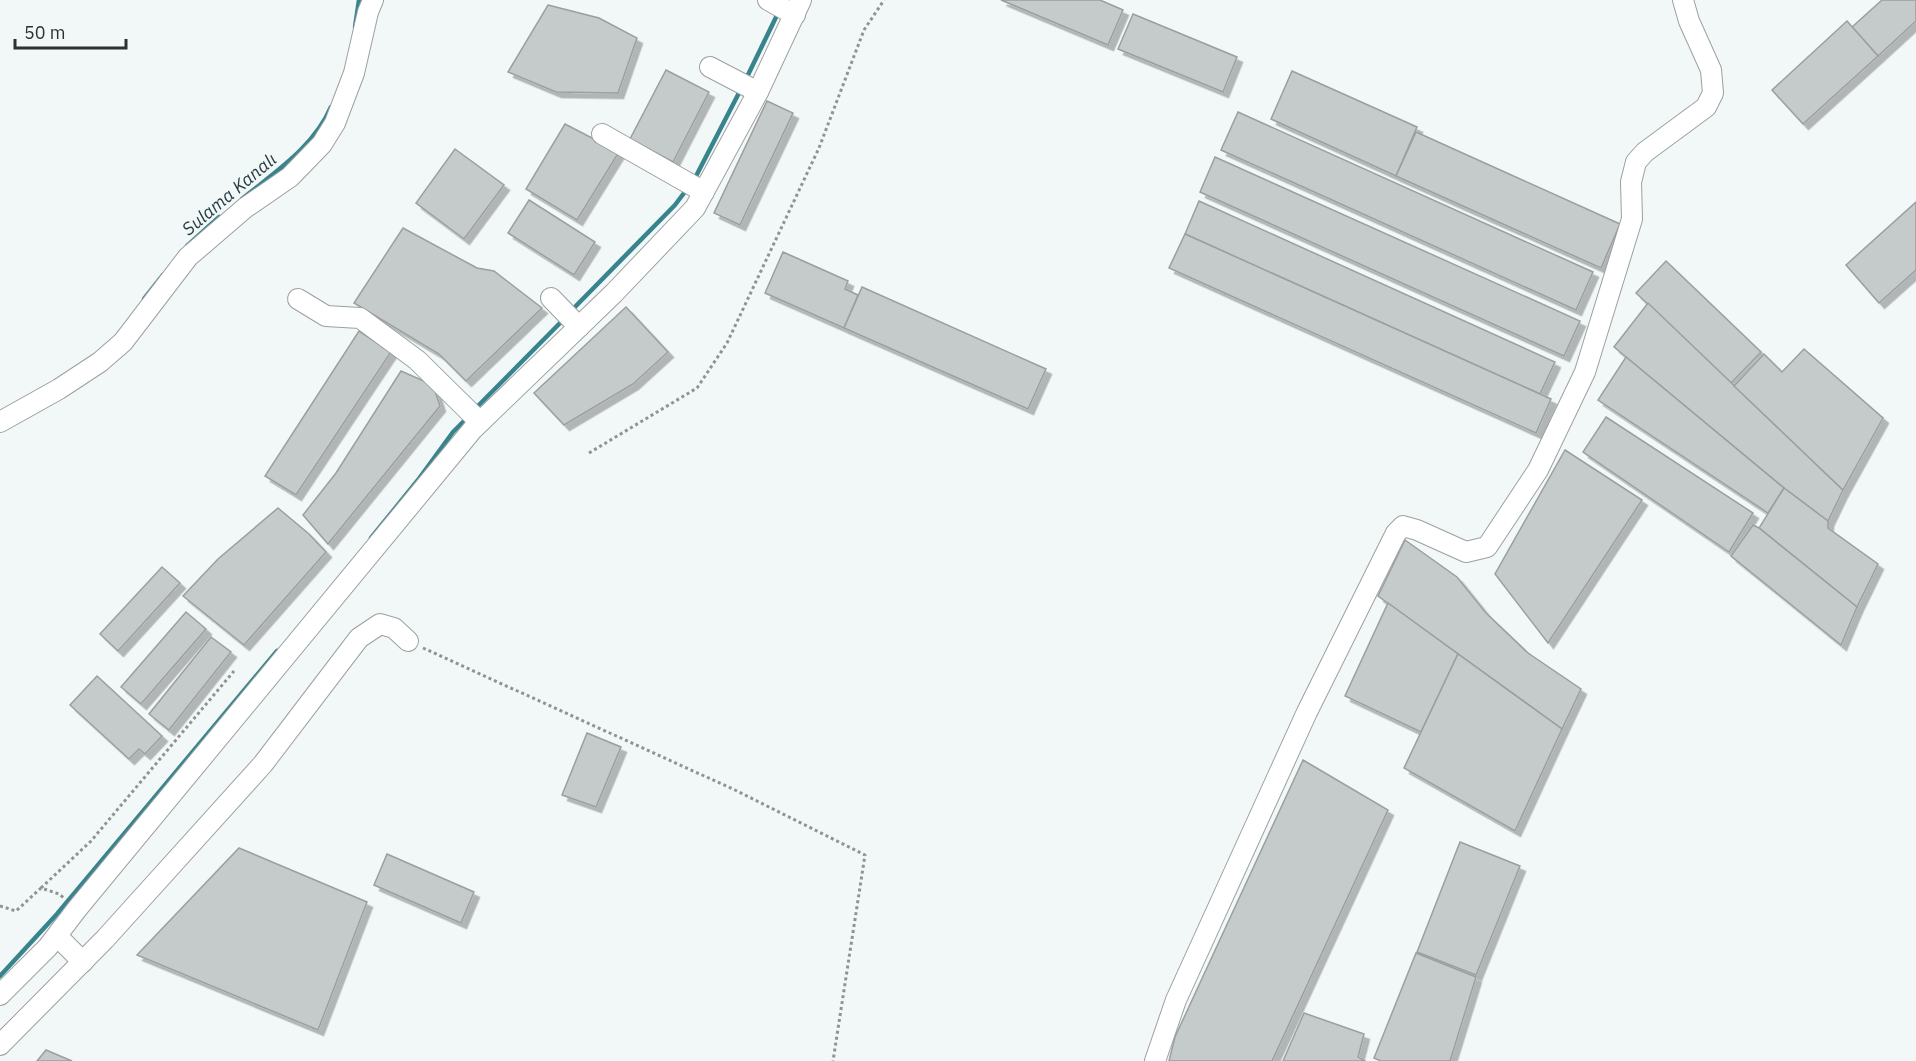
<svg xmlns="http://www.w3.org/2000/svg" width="1916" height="1061" viewBox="0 0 1916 1061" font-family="'IBM Plex Sans',sans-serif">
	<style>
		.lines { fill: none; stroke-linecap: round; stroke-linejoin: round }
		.stream { stroke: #37848d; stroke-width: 4.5 }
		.building { fill: #c5cacb; stroke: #9a9fa0; stroke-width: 1.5; filter: url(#shadow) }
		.minor-casing { stroke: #9ca0a1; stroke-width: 22 }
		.path { stroke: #8f9393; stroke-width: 3; stroke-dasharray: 3 3; stroke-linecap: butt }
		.minor { stroke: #fff; stroke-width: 20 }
		.labels { text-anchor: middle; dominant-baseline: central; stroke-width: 5; stroke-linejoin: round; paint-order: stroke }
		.water-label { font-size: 18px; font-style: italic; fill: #263e42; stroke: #f2f7f8 }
	</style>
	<defs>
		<filter id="shadow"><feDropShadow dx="5.5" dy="5.5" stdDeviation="0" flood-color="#0004"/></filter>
	</defs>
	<rect width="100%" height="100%" fill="#f2f7f8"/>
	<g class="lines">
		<!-- stream -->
		<g class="stream">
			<polyline points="355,27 359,0"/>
			<polyline points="746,79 779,11"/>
			<polyline points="694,180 741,89"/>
			<path d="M242,199C275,172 314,147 331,107"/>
			<polyline points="187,246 219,217"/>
			<polyline points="144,299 163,275"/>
			<polyline points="571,311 675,205 687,189"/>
			<polyline points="474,410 563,320"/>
			<polyline points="371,538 418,480 453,432 469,416"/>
			<polyline points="0,976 57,914 277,651"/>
		</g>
	</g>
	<!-- building -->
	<g class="building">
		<polygon points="1001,0 1100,0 1123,10 1108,45"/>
		<polygon points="1882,0 1916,0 1916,21 1878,56 1852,27"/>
		<polygon points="548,5 599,18 637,38 618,93 556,92 508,72"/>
		<polygon points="1133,14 1237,57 1223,92 1118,49"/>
		<polygon points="1847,21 1878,56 1803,124 1772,90"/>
		<polygon points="666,70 709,92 673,162 630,139"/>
		<polygon points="1292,71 1417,127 1396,176 1271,119"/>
		<polygon points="767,101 793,113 740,225 714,213"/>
		<polygon points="1238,112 1593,272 1576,310 1221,150"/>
		<polygon points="565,124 619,152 577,220 526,189"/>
		<polygon points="1416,132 1620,224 1601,268 1396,176"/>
		<polygon points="455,149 504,185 464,239 416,203"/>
		<polygon points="1215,157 1580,321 1564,356 1200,192"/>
		<polygon points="529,200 595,242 574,275 508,233"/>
		<polygon points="1199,201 1555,362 1540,394 1185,234"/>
		<polygon points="1916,202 1916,270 1879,303 1846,265"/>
		<polygon points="403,228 477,268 494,271 542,308 466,381 439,354 354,303"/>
		<polygon points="1185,234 1551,399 1536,433 1169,268"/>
		<polygon points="783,252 848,281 845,289 858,295 844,328 765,293"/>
		<polygon points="1666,261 1761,352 1731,383 1636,293"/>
		<polygon points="862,287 1046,369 1028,409 844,328"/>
		<polygon points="1648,303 1843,490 1828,521 1784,488 1614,347"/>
		<polygon points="626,307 668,352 633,384 564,425 534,393"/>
		<polygon points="359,331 391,352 296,495 265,476"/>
		<polygon points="1804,349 1883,418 1843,490 1734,386 1764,354 1782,372"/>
		<polygon points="1626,357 1784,488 1768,513 1598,400"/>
		<polygon points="401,371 433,385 440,406 328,544 303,515 336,473"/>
		<polygon points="1606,417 1753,513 1729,552 1583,452"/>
		<polygon points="1565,450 1642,500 1548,643 1495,574"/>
		<polygon points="1784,488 1828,521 1828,528 1878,564 1857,607 1759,528"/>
		<polygon points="278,508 309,534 326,552 244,645 183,596 218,559"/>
		<polygon points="1753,525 1759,528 1857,607 1841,645 1731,556"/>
		<polygon points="1405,540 1457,577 1486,613 1528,653 1581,689 1562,729 1378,596"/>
		<polygon points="162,567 180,583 118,651 100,634"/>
		<polygon points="1388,603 1458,654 1421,732 1345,696"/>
		<polygon points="186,612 206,629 141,704 121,687"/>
		<polygon points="211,637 231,652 169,730 149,714"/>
		<polygon points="1458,654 1562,729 1515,831 1404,768"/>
		<polygon points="97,676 162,736 145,754 139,749 129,759 70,705"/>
		<polygon points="587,733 621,747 596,807 562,795"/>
		<polygon points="1303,760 1388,810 1272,1061 1169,1061 1175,1037"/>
		<polygon points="1460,842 1520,866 1476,975 1417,952"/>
		<polygon points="239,848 367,902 318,1030 137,955"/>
		<polygon points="387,854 474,892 461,923 374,885"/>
		<polygon points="1416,953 1476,977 1450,1061 1381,1061 1374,1058"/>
		<polygon points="1304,1013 1364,1034 1358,1057 1365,1061 1283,1061"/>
		<polygon points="46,1050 72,1061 37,1061"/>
	</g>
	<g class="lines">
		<!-- minor casing -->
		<g class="minor-casing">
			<g id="minor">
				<polyline points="768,0 795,15"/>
				<polyline points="710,67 758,92"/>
				<polyline points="602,134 704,192"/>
				<polyline points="551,298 579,327"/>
				<polyline points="298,299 326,316 360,318 417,360 480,422"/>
				<polyline points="0,422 59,389 100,362 123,342 188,257 245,208 290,177 322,144 335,123 354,73 368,12 373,0"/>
				<polyline points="57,936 83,962"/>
				<polyline points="0,995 48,947 77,909 473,429 614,293 695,208 758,92 801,0"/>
				<polyline points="0,1045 105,939 263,764 359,638 380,624 394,628 408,641"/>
				<polyline points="1155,1061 1176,1000 1307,712 1396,533 1403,526 1417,530 1466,552 1487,547 1538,470 1585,372 1632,219 1631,182 1636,162 1645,152 1706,107 1713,93 1711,70 1689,21 1683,0"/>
			</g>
		</g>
		<!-- path -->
		<g class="path">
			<polyline points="589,453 697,388 727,343 819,148 864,30 884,0"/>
			<polyline points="423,648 735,790 865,855 833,1061"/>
			<polyline points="41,888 91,841 234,671"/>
			<polyline points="0,906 16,911 41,888 59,894 64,898"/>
		</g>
		<!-- minor -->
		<use href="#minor" class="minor"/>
	</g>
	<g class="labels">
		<!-- water labels -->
		<g class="water-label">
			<text transform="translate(229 194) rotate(-40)">Sulama Kanalı</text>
		</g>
	</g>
	<!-- scale -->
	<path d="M15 39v9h111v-9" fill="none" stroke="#2f3131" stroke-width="3"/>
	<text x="24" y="39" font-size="18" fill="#2f3131" stroke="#f2f7f8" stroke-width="4.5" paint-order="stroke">50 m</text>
</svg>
